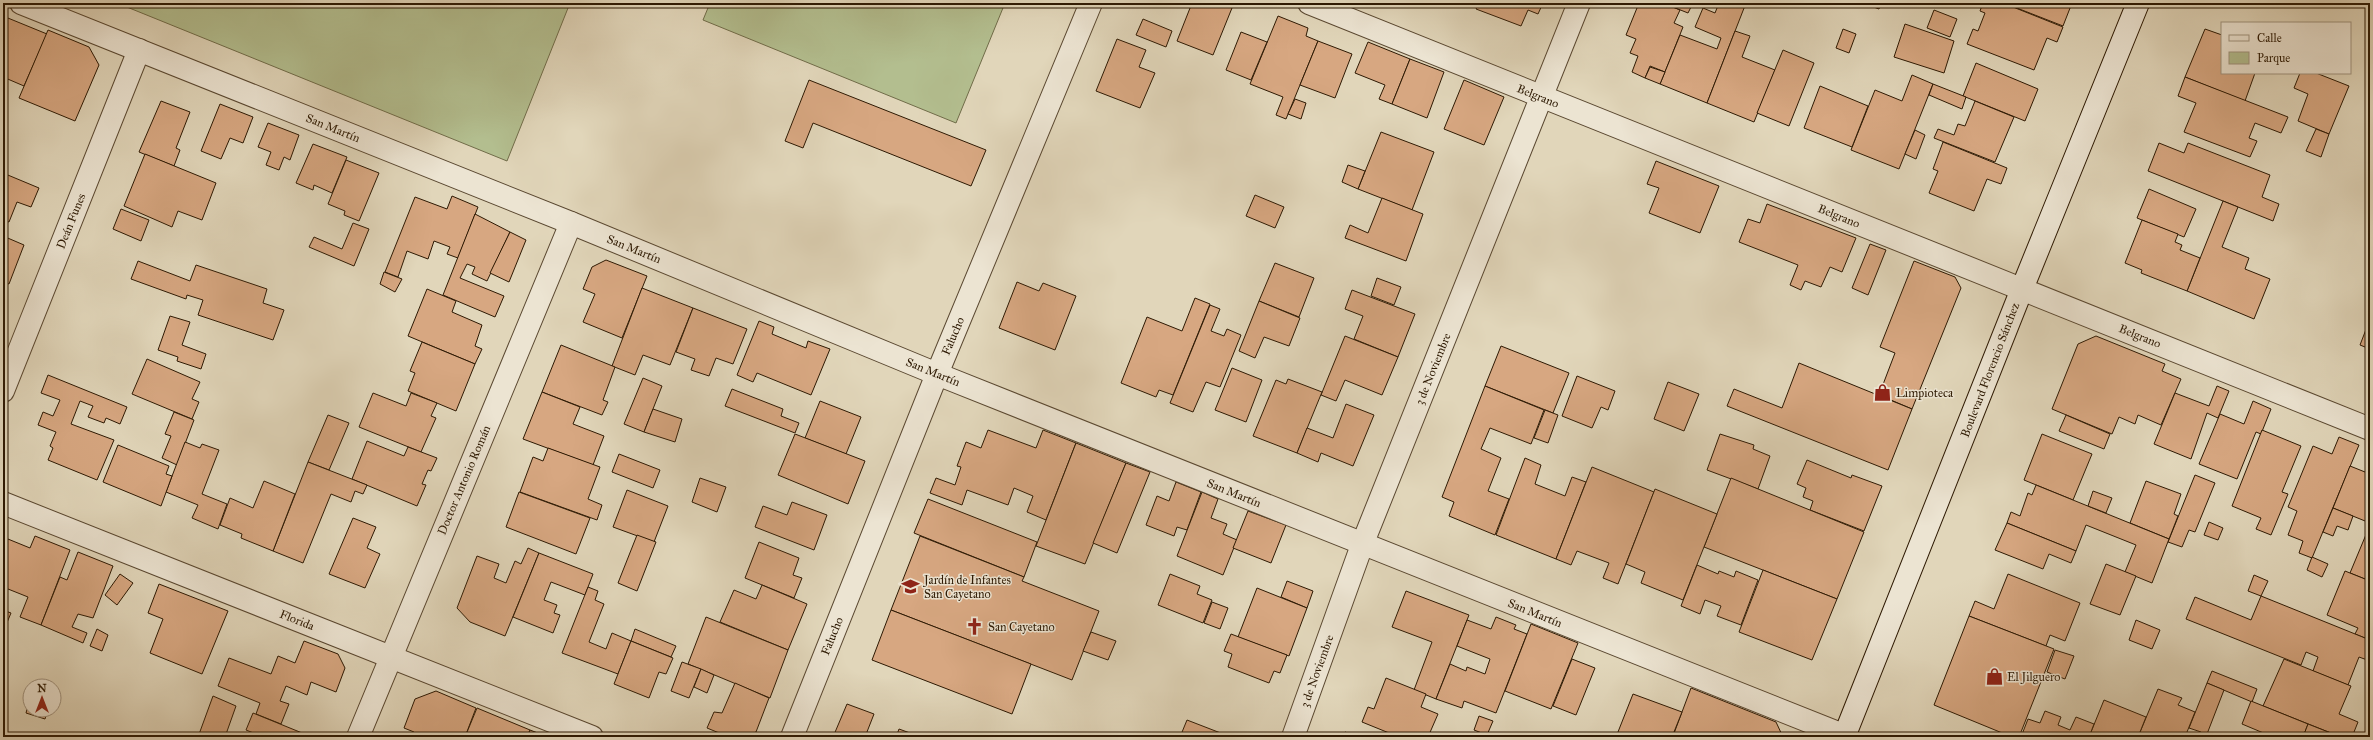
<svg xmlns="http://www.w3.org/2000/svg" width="2373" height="740" font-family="'IM FELL Great Primer',serif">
	<rect width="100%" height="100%" fill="#e1d6ba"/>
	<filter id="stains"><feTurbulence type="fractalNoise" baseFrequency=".005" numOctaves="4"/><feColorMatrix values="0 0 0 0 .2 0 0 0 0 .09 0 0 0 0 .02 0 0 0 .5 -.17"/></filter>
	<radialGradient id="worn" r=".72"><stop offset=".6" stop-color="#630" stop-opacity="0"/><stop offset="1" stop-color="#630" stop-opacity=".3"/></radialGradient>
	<g fill="#b3be8f" stroke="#706c49">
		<path d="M117,3H570L507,161Z"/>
		<path d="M710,3H1005L956,123L703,20Z"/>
	</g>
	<g fill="#d7a781" stroke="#2d1903">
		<path d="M1192,3H1234L1213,55L1177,41Z"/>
		<path d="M1479,3H1543L1538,14L1528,10L1521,26L1476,9Z"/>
		<path d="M1639,3H1663L1680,10L1674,23L1683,27L1665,72L1650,66L1645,78L1632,72L1638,56L1630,53L1636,39L1626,35Z"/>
		<path d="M1663,3H1693L1688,13Z"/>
		<path d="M1719,3H1746L1707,103L1660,84L1680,35L1717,49L1721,38L1695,27L1703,8L1715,13Z"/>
		<path d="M1863,3H1881L1879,9Z"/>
		<path d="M1983,3H2003L2063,27L2057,42L2047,38L2034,70L1967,44L1973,29L1978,31L1985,13L1980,11Z"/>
		<path d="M2004,3H2072L2063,26Z"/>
		<path d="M1934,10L1957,19L1950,37L1927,28Z"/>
		<path d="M3,16L47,34L24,86L3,77Z"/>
		<path d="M1278,16L1308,28L1306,36L1318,41L1286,119L1276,115L1283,97L1250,84Z"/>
		<path d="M1143,19L1172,31L1166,47L1136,35Z"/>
		<path d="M1905,24L1954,41L1944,73L1894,57Z"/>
		<path d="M1843,29L1856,34L1849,53L1836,48Z"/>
		<path d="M2205,29L2222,35V73H2255L2245,101L2185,77Z"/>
		<path d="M48,30L89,47L99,65L75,121L19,98Z"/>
		<path d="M1735,31L1750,36L1742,57L1775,70L1754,122L1707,103Z"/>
		<path d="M1241,32L1267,42L1251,80L1226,70Z"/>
		<path d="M1117,39L1146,50L1139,67L1155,73L1140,108L1096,91Z"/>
		<path d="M1318,41L1352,54L1335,98L1300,85Z"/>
		<path d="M1368,42L1410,59L1392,104L1379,99L1385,85L1355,73Z"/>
		<path d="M1783,50L1814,63L1789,126L1757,113Z"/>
		<path d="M1410,59L1444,72L1427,118L1392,104Z"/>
		<path d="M1976,63L2038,89L2025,121L1963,96Z"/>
		<path d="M1650,67L1665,72L1660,84L1645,78Z"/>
		<path d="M2300,73H2316L2349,86L2329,134L2298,121L2308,94L2294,88Z"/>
		<path d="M1912,75L1933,84L1899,169L1851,150L1875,90L1902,101Z"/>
		<path d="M2185,77L2288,117L2281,133L2255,123L2249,138L2257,141L2250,157L2184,132L2196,103L2178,96Z"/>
		<path d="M809,80L986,150L971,186L813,123L803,148L785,141Z"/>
		<path d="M1464,80L1504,97L1484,145L1444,129Z"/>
		<path d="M1933,84L1966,97L1962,109L1929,95Z"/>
		<path d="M1820,86L1868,106L1852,147L1804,128Z"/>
		<path d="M1295,99L1306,103L1301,119L1288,114Z"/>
		<path d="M161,101L190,112L176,148L180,150L174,166L139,152Z"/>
		<path d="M1975,101L2014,117L1995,162L1934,138L1938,129L1954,135L1958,124L1965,126Z"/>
		<path d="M220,104L253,117L243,143L230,138L221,159L201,151Z"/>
		<path d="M268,123L299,135L290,160L284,157L279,170L266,165L271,152L258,147Z"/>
		<path d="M2316,129L2329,134L2321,157L2306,151Z"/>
		<path d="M1915,130L1925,135L1916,159L1905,154Z"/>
		<path d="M1381,132L1434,152L1412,210L1358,189Z"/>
		<path d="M1943,142L2007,168L2001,184L1987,179L1974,211L1929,193L1938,171L1933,169Z"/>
		<path d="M2159,143L2184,153L2188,143L2270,175L2262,197L2279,204L2273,221L2148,171Z"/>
		<path d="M313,144L347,157L332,193L314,185L313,190L296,183Z"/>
		<path d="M145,154L216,183L202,220L178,211L172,227L124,206Z"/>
		<path d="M346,160L379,173L359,221L344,215L345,211L328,204Z"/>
		<path d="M1656,161L1719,186L1700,233L1649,213L1659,188L1647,184Z"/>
		<path d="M1348,165L1365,171L1358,189L1342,182Z"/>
		<path d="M3,173L39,188L31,207L17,202L9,222L3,220Z"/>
		<path d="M2149,189L2196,209L2184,237L2137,218Z"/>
		<path d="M1255,195L1284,207L1275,228L1246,216Z"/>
		<path d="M452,196L478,207L458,258L447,254L450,247L434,241L428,259L407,251L398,277L385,272L415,197L447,209Z"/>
		<path d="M1382,198L1423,214L1406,261L1345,238L1350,225L1368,233Z"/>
		<path d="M2223,201L2238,207L2222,247L2249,258L2245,269L2270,279L2254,319L2187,291Z"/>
		<path d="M1767,204L1856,238L1842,272L1830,267L1821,287L1805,281L1801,290L1790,285L1798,265L1739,242L1748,219L1760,223Z"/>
		<path d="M121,209L149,220L141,241L113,229Z"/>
		<path d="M475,214L510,232L487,281L472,274L475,267L467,264L460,278L504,296L495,317L443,295Z"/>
		<path d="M2142,220L2178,234L2175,242L2182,245L2180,250L2200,258L2187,291L2141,273L2142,270L2125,263Z"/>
		<path d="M353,223L369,229L354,266L309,247L314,237L342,249Z"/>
		<path d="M510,232L526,240L509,282L490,273Z"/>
		<path d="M3,236L24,245L9,284L3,282Z"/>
		<path d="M1870,244L1886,250L1868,295L1852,288Z"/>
		<path d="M606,260L647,276L622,338L583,322L595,294L583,289L592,267Z"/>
		<path d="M138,261L190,281L196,265L267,289L263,303L284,310L273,340L198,315L203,300L187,295L186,299L131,279Z"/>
		<path d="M1914,261L1955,277L1961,288L1912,409L1879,395L1895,353L1880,347Z"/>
		<path d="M1275,263L1314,278L1299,317L1259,301Z"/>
		<path d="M384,272L402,279L395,292L380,284Z"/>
		<path d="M1377,278L1401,287L1394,305L1371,296Z"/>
		<path d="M1017,282L1039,291L1043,283L1076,296L1055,350L999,328Z"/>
		<path d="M642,288L693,308L670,365L643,355L635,375L612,366Z"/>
		<path d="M427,289L456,301L452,312L482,325L475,346L482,349L475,364L408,336Z"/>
		<path d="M1352,290L1415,314L1398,357L1354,339L1363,316L1345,309Z"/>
		<path d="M1195,298L1210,304L1173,395L1159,390L1156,397L1121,383L1147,317L1182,331Z"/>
		<path d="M1259,301L1300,318L1289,346L1264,337L1255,358L1239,351Z"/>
		<path d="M1210,305L1220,309L1211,331L1224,336L1227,329L1241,335L1220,387L1206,382L1193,412L1170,403Z"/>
		<path d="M693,308L747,329L733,364L716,358L709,376L691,370L695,359L676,352Z"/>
		<path d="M170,316L190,322L182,345L206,354L201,369L177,361L178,357L158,350Z"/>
		<path d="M2370,319V349L2360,345Z"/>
		<path d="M759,321L774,327L772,334L806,348L808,341L830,349L811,395L757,373L753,382L737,375Z"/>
		<path d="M1345,336L1398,357L1382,395L1345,380L1336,401L1321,395Z"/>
		<path d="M2096,336L2165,364L2162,371L2181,379L2161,425L2138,415L2135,424L2119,417L2112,434L2052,409L2078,344Z"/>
		<path d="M422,342L475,364L456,411L408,391L415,373L410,371Z"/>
		<path d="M561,345L615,367L603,400L608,402L602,415L542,392Z"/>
		<path d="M1501,346L1569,373L1553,413L1485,386Z"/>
		<path d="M147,359L200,382L192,399L199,402L192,419L132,394Z"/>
		<path d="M1799,363L1912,409L1888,470L1727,406L1734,389L1782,408Z"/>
		<path d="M1232,368L1262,380L1246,422L1215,410Z"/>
		<path d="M48,375L127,407L120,424L106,418L104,423L88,417L93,406L80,401L71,424L114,440L97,480L48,460L53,448L50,446L56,432L38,425L43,412L53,416L60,400L41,393Z"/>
		<path d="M1577,376L1615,391L1608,410L1601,407L1592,428L1562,416Z"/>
		<path d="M643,378L662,386L644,432L624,424Z"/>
		<path d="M1288,379L1322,392L1297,453L1253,436L1276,380L1286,384Z"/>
		<path d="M1668,382L1699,394L1684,431L1654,419Z"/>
		<path d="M1485,386L1544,410L1531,444L1490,428L1481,449L1501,458L1488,491L1509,499L1495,535L1449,516L1454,502L1442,497Z"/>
		<path d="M2217,386L2229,391L2218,418L2207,413L2191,459L2154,444L2175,393L2209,406Z"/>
		<path d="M732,389L783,409L781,416L799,423L795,433L725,406Z"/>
		<path d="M542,392L580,407L573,424L604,436L593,465L523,439Z"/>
		<path d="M373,393L406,406L411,393L437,403L431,416L436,418L421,452L359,427Z"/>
		<path d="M820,401L861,417L846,454L805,438Z"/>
		<path d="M2253,401L2271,409L2261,434L2256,432L2237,479L2199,464L2220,414L2244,424Z"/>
		<path d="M1346,404L1374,415L1353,466L1321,453L1318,462L1297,453L1307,428L1333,438Z"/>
		<path d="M653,409L682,419L675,442L644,432Z"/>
		<path d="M1545,410L1558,415L1548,443L1534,438Z"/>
		<path d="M174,412L194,420L177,465L162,458L171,436L165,434Z"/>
		<path d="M328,415L349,423L329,470L308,462Z"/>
		<path d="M2066,415L2110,434L2104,449L2059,431Z"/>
		<path d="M988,430L1036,448L1043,430L1076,443L1046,520L1027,512L1033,496L1014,488L1008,505L967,490L962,505L930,493L936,478L955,485L961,467L957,466L966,442L981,448Z"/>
		<path d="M2262,430L2301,446L2282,492L2288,494L2271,535L2256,529L2261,518L2232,506Z"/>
		<path d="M795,434L865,461L848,504L778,475Z"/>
		<path d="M1720,434L1754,445L1753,449L1770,456L1758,489L1707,470Z"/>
		<path d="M2042,434L2092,454L2073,500L2024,480Z"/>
		<path d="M2339,437L2359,445L2312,558L2299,553L2303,541L2288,535L2297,511L2288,507L2313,446L2332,454Z"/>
		<path d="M367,441L404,456L408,447L437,458L431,471L428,470L422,484L426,485L417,506L352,479Z"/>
		<path d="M185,442L200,448L202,444L219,450L202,494L227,504L218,529L192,518L198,505L166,492Z"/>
		<path d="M1076,443L1126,463L1085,564L1036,546Z"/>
		<path d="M118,445L169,466L166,474L172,476L161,506L103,482Z"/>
		<path d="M548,448L600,467L588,499L602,505L597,520L520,492L533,457L543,461Z"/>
		<path d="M619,454L660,470L653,488L612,472Z"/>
		<path d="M1525,458L1541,465L1535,484L1565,496L1572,477L1586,482L1556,559L1496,535Z"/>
		<path d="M1807,460L1851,478L1852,475L1882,486L1864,531L1810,510L1813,501L1803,497L1806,488L1797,484Z"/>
		<path d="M308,462L367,485L363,494L355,491L351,502L331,494L303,563L273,551Z"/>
		<path d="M1126,463L1150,472L1117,553L1093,543Z"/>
		<path d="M2350,466L2370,474V523L2333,508Z"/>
		<path d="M1592,467L1654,492L1618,584L1603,578L1609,563L1577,551L1571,565L1556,559Z"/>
		<path d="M2195,475L2215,483L2195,532L2189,530L2182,547L2168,542Z"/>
		<path d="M700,478L726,487L717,512L692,502Z"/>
		<path d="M1731,478L1864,532L1837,599L1704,547Z"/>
		<path d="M264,481L295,494L273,551L241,538L242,534L220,525L230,498L253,508Z"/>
		<path d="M2146,481L2181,494L2174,514L2178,516L2169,539L2130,523Z"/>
		<path d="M1176,482L1201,492L1187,530L1177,527L1174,536L1146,525L1157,496L1169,501Z"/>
		<path d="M2036,485L2169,539L2152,583L2125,572L2136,545L2086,525L2076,551L2007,523L2011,512L2020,516L2028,493L2032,495Z"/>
		<path d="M1655,489L1717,514L1683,600L1641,583L1645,572L1626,564Z"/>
		<path d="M627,490L668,506L654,542L613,527Z"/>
		<path d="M2093,491L2112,498L2106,513L2088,506Z"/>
		<path d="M519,492L590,518L576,554L506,527Z"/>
		<path d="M1202,492L1218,499L1211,518L1227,524L1223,534L1237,540L1223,575L1177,556Z"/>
		<path d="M928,499L1037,542L1024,577L914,533Z"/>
		<path d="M792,502L827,515L814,550L755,527L763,506L787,515Z"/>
		<path d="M2333,508L2353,516L2348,530L2337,526L2333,536L2323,532Z"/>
		<path d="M1248,511L1286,525L1271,563L1233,548Z"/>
		<path d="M353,518L376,527L367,548L380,554L365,588L329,574Z"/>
		<path d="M2209,522L2223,528L2218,540L2204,535Z"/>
		<path d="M2007,523L2076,551L2071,563L2049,554L2043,569L1995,550Z"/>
		<path d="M2370,525V581L2350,573Z"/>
		<path d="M637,535L656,542L637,591L618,583Z"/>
		<path d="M35,536L70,550L41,625L20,617L28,597L3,587V537L30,548Z"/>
		<path d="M920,536L1024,577L1022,581L1099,611L1072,680L891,610Z"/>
		<path d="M759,542L799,558L793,575L802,578L794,598L745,578Z"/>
		<path d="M528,548L539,553L505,636L470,622L457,608L477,556L499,564L494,578L506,583L515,561L521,564Z"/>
		<path d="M78,552L113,566L93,618L78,614L72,627L87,633L83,643L41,625L60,577L67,580Z"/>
		<path d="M539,553L593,574L585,595L551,582L544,600L557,605L554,613L560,615L553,633L513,617Z"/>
		<path d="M2312,557L2328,564L2322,577L2307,570Z"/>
		<path d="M2106,564L2136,576L2120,615L2090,604Z"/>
		<path d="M1697,565L1718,574L1719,571L1734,577L1736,571L1758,580L1741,625L1717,616L1721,606L1705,600L1700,614L1681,606Z"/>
		<path d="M1763,570L1837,599L1812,660L1739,632Z"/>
		<path d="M2345,571L2370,581V640L2355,634L2358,628L2327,615Z"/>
		<path d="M120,574L133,583L117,605L105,595Z"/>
		<path d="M1170,574L1200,586L1197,594L1212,600L1203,623L1158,605Z"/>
		<path d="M2008,574L2080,603L2065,641L2050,635L2046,646L1969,616L1975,601L1994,609Z"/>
		<path d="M2254,575L2268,581L2261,596L2248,591Z"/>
		<path d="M1287,581L1313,591L1307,608L1281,597Z"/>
		<path d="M159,584L228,611L202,674L150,653L163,619L148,613Z"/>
		<path d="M762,585L807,604L788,650L720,622L734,590L756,599Z"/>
		<path d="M588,587L598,591L595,600L604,604L589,642L606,649L612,633L631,641L618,674L562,653Z"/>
		<path d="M1257,588L1307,608L1289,656L1238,637Z"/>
		<path d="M1406,591L1469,615L1436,699L1414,690L1432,642L1392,627Z"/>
		<path d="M2261,596L2370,640V661L2359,657L2348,685L2313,671L2318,657L2306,652L2301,665L2186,619L2195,597L2251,620Z"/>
		<path d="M1212,602L1228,608L1220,629L1204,623Z"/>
		<path d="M3,610L11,613L3,632Z"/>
		<path d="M891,610L1031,664L1012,714L872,660Z"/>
		<path d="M1969,616L2054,649L2019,737H2012L1934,705Z"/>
		<path d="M706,617L788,650L770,698L688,664Z"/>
		<path d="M1496,617L1516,625L1514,629L1527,634L1496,713L1464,701L1462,708L1436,699L1450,664L1466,671L1467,667L1485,674L1490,659L1457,646L1467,620L1491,629Z"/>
		<path d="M2136,620L2160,630L2152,649L2129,640Z"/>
		<path d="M1531,624L1578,643L1551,709L1505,691Z"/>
		<path d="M97,629L108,635L102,651L90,646Z"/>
		<path d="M635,629L676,646L671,657L631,641Z"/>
		<path d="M1091,632L1116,641L1108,660L1083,651Z"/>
		<path d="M1231,634L1287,655L1280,673L1274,671L1269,683L1228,667L1232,654L1224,651Z"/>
		<path d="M304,641L338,654L345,668L336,692L311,682L307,695L286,686L280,701L289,704L281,724L256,714L260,703L218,686L229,658L271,674L278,656L295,663Z"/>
		<path d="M631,641L673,658L666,674L659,672L649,698L614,684Z"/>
		<path d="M2055,650L2074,656L2065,679L2047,672Z"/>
		<path d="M1572,659L1595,668L1576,715L1553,706Z"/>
		<path d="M2284,659L2351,686L2339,714L2358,722L2352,737H2341L2263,706Z"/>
		<path d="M682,662L701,669L689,698L671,691Z"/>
		<path d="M701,669L714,675L707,693L694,687Z"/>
		<path d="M2212,671L2257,689L2252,702L2207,683Z"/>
		<path d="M1386,678L1426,694L1421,707L1438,714L1428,737H1399L1362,722L1368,707L1374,709Z"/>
		<path d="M735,683L769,698L756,732L745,737H729L707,728L714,712L722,713Z"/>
		<path d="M2207,683L2224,690L2207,734L2214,737H2199L2201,732L2189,728Z"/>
		<path d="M1691,688L1776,722L1783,737L1673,736Z"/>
		<path d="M2158,689L2182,698L2178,705L2195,712L2185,737H2138Z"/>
		<path d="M436,691L476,708L465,737H412L414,732L404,728L415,699Z"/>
		<path d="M1633,694L1682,712L1672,737H1616Z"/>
		<path d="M213,696L236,706L225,737H198Z"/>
		<path d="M30,698V710H48L45,719L26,713Z"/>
		<path d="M2104,700L2146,717L2138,737H2089Z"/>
		<path d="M2251,701L2308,724L2303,737H2273L2242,724Z"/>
		<path d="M847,704L874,714L865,737H833Z"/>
		<path d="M477,708L530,730L527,737H465Z"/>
		<path d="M2045,711L2061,717L2058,725L2070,730L2076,717L2094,724L2089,737H2021L2028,719L2040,723Z"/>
		<path d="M253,713L312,737H254L256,734L246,730Z"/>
		<path d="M1479,716L1493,721L1487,735L1474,730Z"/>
		<path d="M1187,720L1231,737H1180Z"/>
		<path d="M2308,724L2341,737H2303Z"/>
		<path d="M899,729L921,737H896Z"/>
		<path d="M530,730L548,737H527Z"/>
		<path d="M1345,732L1358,737H1343Z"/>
	</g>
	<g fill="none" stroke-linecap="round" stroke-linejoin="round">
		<defs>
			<g id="street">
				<path d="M21,3L571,223L937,374L1848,737"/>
				<path d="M1309,3L2370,429"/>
				<path d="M3,391L139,50"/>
				<path d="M3,503L592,737"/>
				<path d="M358,737L571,223"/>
				<path d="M792,737L937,374L1091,3"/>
				<path d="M1293,737L1362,545L1579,3"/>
			</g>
			<path id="secondary" d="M1844,737L2022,289L2138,3"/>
		</defs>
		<use href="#street" stroke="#5a4831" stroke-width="24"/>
		<use href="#secondary" stroke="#2d1903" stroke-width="24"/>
		<use href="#street" stroke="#ece4d2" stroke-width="22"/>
		<use href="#secondary" stroke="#ece4d2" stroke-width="22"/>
	</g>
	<defs>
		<symbol id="shop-bare" viewBox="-9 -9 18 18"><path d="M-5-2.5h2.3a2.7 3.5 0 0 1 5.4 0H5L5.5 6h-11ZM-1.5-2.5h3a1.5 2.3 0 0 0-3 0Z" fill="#8f2418" stroke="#ece4d2" stroke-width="2.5" paint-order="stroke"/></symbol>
		<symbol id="school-bare" viewBox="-9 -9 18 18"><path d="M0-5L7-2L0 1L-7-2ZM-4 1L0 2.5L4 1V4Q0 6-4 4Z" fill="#8f2418" stroke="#ece4d2" stroke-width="2.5" paint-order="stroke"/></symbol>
		<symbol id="church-bare" viewBox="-9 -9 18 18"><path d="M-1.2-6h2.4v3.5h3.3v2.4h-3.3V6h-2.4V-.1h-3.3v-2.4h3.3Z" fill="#8f2418" stroke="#ece4d2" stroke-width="2.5" paint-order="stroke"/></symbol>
	</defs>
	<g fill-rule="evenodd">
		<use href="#shop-bare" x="1870" y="380" width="25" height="25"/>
		<use href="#school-bare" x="898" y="574" width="25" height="25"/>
		<use href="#church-bare" x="962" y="614" width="25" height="25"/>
		<use href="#shop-bare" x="1982" y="664" width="25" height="25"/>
	</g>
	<g text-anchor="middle" stroke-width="3" stroke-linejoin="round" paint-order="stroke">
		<g font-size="12" fill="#2d1903" stroke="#ece4d2">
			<text transform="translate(1538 96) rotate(22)" y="4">Belgrano</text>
			<text transform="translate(333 128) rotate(22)" y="4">San Martín</text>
			<text transform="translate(1839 216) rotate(22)" y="4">Belgrano</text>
			<text transform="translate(71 221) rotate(-68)" y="4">Deán Funes</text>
			<text transform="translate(634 249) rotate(22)" y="4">San Martín</text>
			<text transform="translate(953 336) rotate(-67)" y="4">Falucho</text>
			<text transform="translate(2140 336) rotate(22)" y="4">Belgrano</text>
			<text transform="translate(1433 369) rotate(-68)" y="4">3 de Noviembre</text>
			<text transform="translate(1990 370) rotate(-69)" y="4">Boulevard Florencio Sánchez</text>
			<text transform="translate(933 372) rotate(22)" y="4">San Martín</text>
			<text transform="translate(464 480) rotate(-67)" y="4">Doctor Antonio Román</text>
			<text transform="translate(1234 493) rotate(22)" y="4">San Martín</text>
			<text transform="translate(1535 613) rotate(22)" y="4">San Martín</text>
			<text transform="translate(297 620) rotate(22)" y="4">Florida</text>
			<text transform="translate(832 636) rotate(-68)" y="4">Falucho</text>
			<text transform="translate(1317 671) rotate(-70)" y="4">3 de Noviembre</text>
		</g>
		<g font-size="12" fill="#2d1903" stroke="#ece4d2" text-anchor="start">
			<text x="1896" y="397">Limpioteca</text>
			<text x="924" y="584">Jardín de Infantes<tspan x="924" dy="14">San Cayetano</tspan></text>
			<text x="988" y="631">San Cayetano</text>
			<text x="2007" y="681">El Jilguero</text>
		</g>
	</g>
	<rect width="2373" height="740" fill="none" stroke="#e1d6ba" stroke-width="16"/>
	<rect x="4" y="4" width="2365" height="732" fill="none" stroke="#2d1903" stroke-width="2"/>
	<rect x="8" y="8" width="2357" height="724" fill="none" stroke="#2d1903"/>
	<rect x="2221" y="22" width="130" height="52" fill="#ece4d2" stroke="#a0937f"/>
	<rect x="2229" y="35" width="20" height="6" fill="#ece4d2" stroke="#a0937f"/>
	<text x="2257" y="42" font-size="12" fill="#2d1903">Calle</text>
	<rect x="2229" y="52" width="20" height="12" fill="#b3be8f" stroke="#a0937f"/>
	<text x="2257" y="62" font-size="12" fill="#2d1903">Parque</text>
	<g transform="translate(42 698)"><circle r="19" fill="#ece4d2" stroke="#a0937f"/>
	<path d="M0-3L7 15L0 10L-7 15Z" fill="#8f2418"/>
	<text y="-6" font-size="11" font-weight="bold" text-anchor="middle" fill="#2d1903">N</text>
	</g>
	<rect width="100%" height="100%" filter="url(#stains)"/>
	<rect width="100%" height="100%" fill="url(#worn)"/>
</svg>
